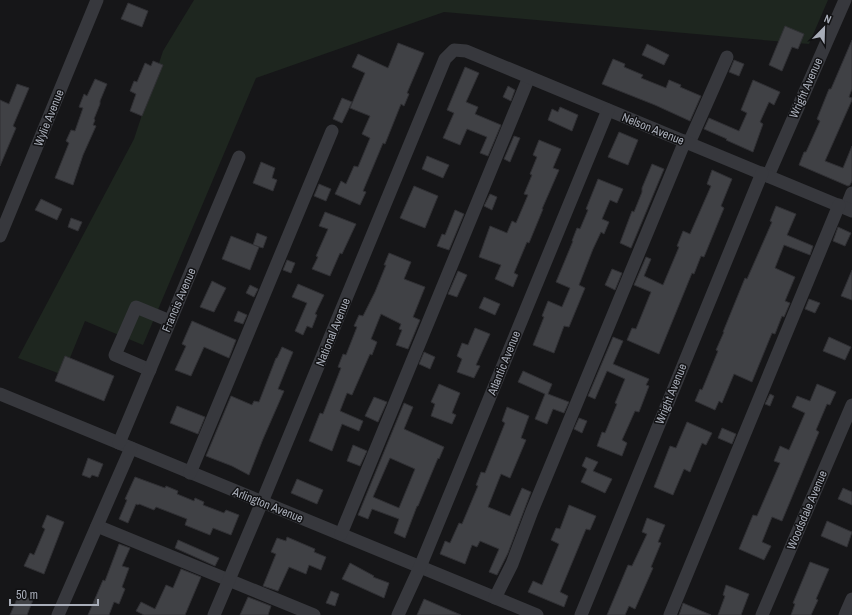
<svg xmlns="http://www.w3.org/2000/svg" width="852" height="615" font-family="'Archivo Narrow',sans-serif">
	<rect width="100%" height="100%" fill="#161618"/>
	<path fill="#1e261f" d="M194,0H828L809,44L444,12L256,78L143,345L85,321L63,375L18,358L134,139L163,51Z"/>
	<g fill="#404145" stroke="#303034" fill-rule="evenodd">
		<path d="M128,3L148,11L142,27L121,19Z"/>
		<path d="M785,26L804,34L798,49L792,47L782,71L769,65Z"/>
		<path d="M852,40V89L849,97L852,98V100L825,161L843,168L852,146V181L850,185L848,186L799,165L804,152H806L820,121L817,119L829,89H831Z"/>
		<path d="M398,43L424,53L407,93L409,94L404,106L401,104L385,144L383,143L363,191L366,192L360,205L335,194L341,181L346,184L354,166L358,167L370,138L362,134L370,116L350,108L365,73L352,67L358,54L388,68Z"/>
		<path d="M647,44L669,55L664,65L642,55Z"/>
		<path d="M613,59L625,64L624,67L643,75L641,78L666,88L669,80L681,85L680,87L701,96L690,121L655,105L602,84Z"/>
		<path d="M734,60L744,64L739,76L729,72Z"/>
		<path d="M153,61L163,65L142,116L130,111L136,94L130,91L134,81L137,82L145,63L151,66Z"/>
		<path d="M465,67L479,73L466,102L478,107L475,114L501,125L488,156L480,153L487,137L467,129L460,145L443,138L454,113L447,110Z"/>
		<path d="M95,79L107,84L100,101V104L94,119L95,120L93,125L96,126L83,155L73,185L55,178L69,143L66,141L71,130L75,131L83,108L79,107L84,94L87,96Z"/>
		<path d="M753,80L780,92L774,105L769,102L760,122L763,124L753,152L726,140L727,139L704,129L709,118L739,131L747,113L741,110Z"/>
		<path d="M17,84L29,88L13,126L16,128L0,166V100L9,104Z"/>
		<path d="M508,86L515,90L511,101L503,97Z"/>
		<path d="M342,98L352,102L342,123L333,119Z"/>
		<path d="M560,107L578,115L572,131L548,120L552,109L558,112Z"/>
		<path d="M619,132L638,140L628,165L608,157Z"/>
		<path d="M514,136L520,138L510,162L504,159Z"/>
		<path d="M539,140L561,149L553,168L559,170L542,209H543L529,243L527,242L514,273L518,275L513,287L495,279L501,265L479,257L490,226L507,233L512,221L516,223L528,195L524,194L532,175L530,174L537,157L533,155Z"/>
		<path d="M427,156L449,165L443,178L422,169Z"/>
		<path d="M261,162L275,168L272,178L277,180L273,191L253,183Z"/>
		<path d="M652,164L664,169L631,248L620,243L632,211L634,212L642,192V188Z"/>
		<path d="M712,170L732,179L721,206L724,208L704,257L701,256L694,274L692,273L659,354L627,340L632,328L636,329L651,292L634,285L646,257L651,259L644,276L663,285L679,247L677,246L683,231L690,234L711,186L707,184Z"/>
		<path d="M598,179L623,189L617,203L610,200L602,219L609,222L604,234L601,232L593,249L579,285L585,288L569,327L564,326L554,353L533,345L544,317L542,316L548,301L562,307L570,288L556,282L573,241H572L577,228L580,229L588,210L586,209Z"/>
		<path d="M319,184L331,189L326,201L314,196Z"/>
		<path d="M414,186L438,196L425,228L400,218Z"/>
		<path d="M490,194L497,197L492,210L484,206Z"/>
		<path d="M41,199L62,209L57,220L35,210Z"/>
		<path d="M776,206L796,214L787,235L813,246L810,255L784,245L775,268L795,277L785,301L790,303L784,317L782,316L775,334L772,333L752,382L734,374L722,403L719,401L715,410L695,401L700,389L702,390L718,351L716,350L724,332H723L745,278L747,279L772,222L770,221Z"/>
		<path d="M455,210L464,214L449,250L437,246L442,234L445,235Z"/>
		<path d="M325,212L356,224L342,254L340,253L330,276L312,269L318,257L316,256L328,229L319,226Z"/>
		<path d="M71,218L82,222L78,231L68,227Z"/>
		<path d="M838,227L851,233L845,246L833,241Z"/>
		<path d="M257,233L267,237L263,248L253,245Z"/>
		<path d="M231,236L259,247L250,270L222,259Z"/>
		<path d="M389,253L411,262L404,279L425,287L413,317L420,320L408,349L396,345L402,330L399,329L401,324L381,314L371,339L377,342L372,355L370,354L352,395L347,393L340,411L363,421L359,431L342,424L332,451L309,441L320,413L323,414L341,368L338,367L343,354L346,355L357,327L354,326L359,315L363,316L375,292L386,265H384Z"/>
		<path d="M287,260L295,263L291,273L283,270Z"/>
		<path d="M612,269L622,273L615,290L605,285Z"/>
		<path d="M852,270V300L841,296Z"/>
		<path d="M458,271L467,275L457,297L448,294Z"/>
		<path d="M212,281L226,288L214,312L200,307Z"/>
		<path d="M298,284L324,295L315,314L317,315L312,328L307,326L303,335L295,331L307,303L292,297Z"/>
		<path d="M250,285L258,289L254,297L246,293Z"/>
		<path d="M484,297L500,304L495,315L479,308Z"/>
		<path d="M809,299L820,303L815,313L805,309Z"/>
		<path d="M238,311L247,315L243,324L234,321Z"/>
		<path d="M192,321L236,340L229,358L204,347L191,376L175,370L186,346L182,344Z"/>
		<path d="M475,328L490,334L476,365L480,366L474,378L457,372L462,359L457,356L462,343L468,345Z"/>
		<path d="M613,337L623,341L613,364L649,379L646,385L649,386L639,412L635,411L622,440L627,443L622,456L597,446L602,432L605,433L617,404L615,403L625,379L607,371L595,399L588,396Z"/>
		<path d="M829,337L851,347L845,360L823,351Z"/>
		<path d="M282,347L293,352L278,389L284,391L263,439L249,475L232,466L206,456L231,396L252,405L254,401L259,402L276,358H277Z"/>
		<path d="M424,352L435,357L430,369L419,364Z"/>
		<path d="M65,356L114,376L104,401L55,381Z"/>
		<path d="M523,371L552,384L548,394L569,402L564,413L553,409L547,424L535,419L545,394L518,382Z"/>
		<path d="M439,384L460,393L452,413L456,415L452,424L431,416L435,404L431,402Z"/>
		<path d="M817,384L836,392L830,405L827,404L816,430L819,432L782,521L772,517L762,542L771,546L764,560L739,549L753,515L757,516L780,463L774,461L780,446L789,450L805,413L792,407L797,396L810,401Z"/>
		<path d="M770,394L774,396L770,406L765,404Z"/>
		<path d="M374,397L387,402L378,422L365,416Z"/>
		<path d="M404,403L413,407L404,429L444,447L439,459L438,458L418,506H417L405,538L394,533L399,519L372,509L368,519L358,515ZM390,458L415,469L399,508L373,497Z"/>
		<path d="M177,406L205,417L198,434L170,423Z"/>
		<path d="M507,407L529,416L521,438L526,440L510,478L501,474L488,507L510,516L522,488L531,492L508,553L497,575L489,572L499,549L480,541L477,547L472,545L465,564L440,554L445,541L450,543L459,523L462,524L478,486L476,485L481,472L485,473L505,423L502,421Z"/>
		<path d="M579,418L587,421L582,433L574,429Z"/>
		<path d="M687,422L712,433L706,445L702,443L690,472L684,469L673,495L654,487L670,446L676,448Z"/>
		<path d="M722,428L736,434L732,444L718,438Z"/>
		<path d="M353,445L367,451L360,466L347,461Z"/>
		<path d="M586,457L598,462L593,471L612,479L605,493L581,482L587,469L582,466Z"/>
		<path d="M88,458L103,464L98,477L92,475L90,478L82,475Z"/>
		<path d="M135,477L165,488L166,486L178,491L177,494L194,501L195,498L204,502L203,505L224,513L226,510L239,515L231,535L213,528L210,535L185,525L187,519L156,507L154,510L139,504L138,505L136,504L128,523L119,519L127,500L125,499Z"/>
		<path d="M297,479L323,490L317,504L291,493Z"/>
		<path d="M843,488L852,492V505L838,499Z"/>
		<path d="M569,505L596,516L590,530L586,529L560,592L568,596L564,607L528,592L533,581L542,585L559,544L551,540L556,528L560,529Z"/>
		<path d="M47,515L64,522L44,574L24,566L30,553L34,555L45,529L42,527Z"/>
		<path d="M647,518L665,525L658,542L661,543L651,567L653,568L635,609L629,606L625,615H607L628,565L632,566L647,534L642,532Z"/>
		<path d="M827,521L852,532L847,547L821,536Z"/>
		<path d="M287,537L315,549L314,552L326,557L321,570L309,565L306,574L289,567L278,591L263,586L276,554L271,552L277,538L286,541Z"/>
		<path d="M178,540L219,558L215,566L175,548Z"/>
		<path d="M119,544L130,548L122,566L129,568L122,587L125,589L119,604L114,602L109,615H88L103,580L105,581Z"/>
		<path d="M810,562L829,569L816,599L818,600L811,615H791L795,604L793,603Z"/>
		<path d="M350,563L374,576L373,577L389,583L384,598L342,579Z"/>
		<path d="M181,569L201,577L185,615H144L136,611L141,602L155,609L166,585L173,588Z"/>
		<path d="M726,585L749,594L741,615H718L725,596L723,595Z"/>
		<path d="M331,591L339,594L335,606L326,603Z"/>
		<path d="M19,594L33,600L27,615H10Z"/>
		<path d="M248,597L271,606L268,615H240Z"/>
		<path d="M424,599L461,615H417Z"/>
		<path d="M683,603L711,615H679Z"/>
	</g>
	<g fill="none" stroke-linecap="round" stroke-linejoin="round">
		<g stroke="#37383d" stroke-width="13">
			<path d="M689,143L727,57"/>
			<path d="M768,176L845,0"/>
			<path d="M846,208L852,193"/>
			<path d="M0,236L97,0"/>
			<path d="M150,370L115,355L136,307L170,321"/>
			<path d="M0,394L537,615"/>
			<path d="M119,443L239,157"/>
			<path d="M190,473L332,131"/>
			<path d="M97,526L314,615"/>
			<path d="M341,534L529,77"/>
			<path d="M495,598L512,564L532,511L685,141"/>
			<path d="M58,615L131,448"/>
			<path d="M214,615L262,502L445,59L454,50L466,51L852,211"/>
			<path d="M398,615L420,567L608,110"/>
			<path d="M581,615L762,173"/>
			<path d="M670,615L839,205"/>
			<path d="M762,615L852,405"/>
			<path d="M845,615L852,599"/>
		</g>
	</g>
	<g text-anchor="middle" stroke-width="3" stroke-linejoin="round" paint-order="stroke">
		<g font-size="12" fill="#a8adb8" stroke="#111113">
			<text transform="translate(806 88) rotate(-66)" y="4">Wright Avenue</text>
			<text transform="translate(49 118) rotate(-68)" y="4">Wylie Avenue</text>
			<text transform="translate(653 129) rotate(22)" y="4">Nelson Avenue</text>
			<text transform="translate(179 300) rotate(-67)" y="4">Francis Avenue</text>
			<text transform="translate(333 332) rotate(-68)" y="4">National Avenue</text>
			<text transform="translate(504 363) rotate(-68)" y="4">Atlantic Avenue</text>
			<text transform="translate(671 394) rotate(-68)" y="4">Wright Avenue</text>
			<text transform="translate(268 505) rotate(22)" y="4">Arlington Avenue</text>
			<text transform="translate(807 510) rotate(-67)" y="4">Woodsdale Avenue</text>
		</g>
	</g>
	<g transform="translate(824 28) rotate(23)" stroke="#111113" stroke-width="3" paint-order="stroke">
	<path d="M0-3L7 15L0 10L-7 15Z" fill="#a8adb8"/>
	<text y="-6" font-size="11" font-weight="bold" text-anchor="middle" fill="#a8adb8">N</text>
	</g>
	<path d="M10 599v6h88v-6" fill="none" stroke="#a8adb8" stroke-width="2"/>
	<text x="16" y="599" font-size="12" fill="#a8adb8" stroke="#111113" stroke-width="3" paint-order="stroke">50 m</text>
</svg>
